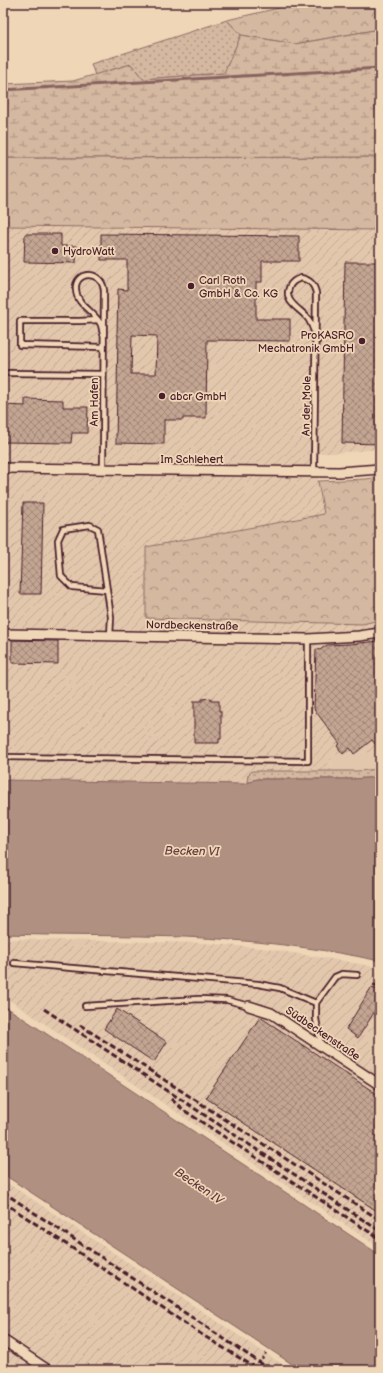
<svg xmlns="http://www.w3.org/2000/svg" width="383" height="1373" font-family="'Balsamiq Sans',sans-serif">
	<defs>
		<pattern id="industrial-furrows" width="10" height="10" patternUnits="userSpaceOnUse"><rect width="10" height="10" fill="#e2c7ac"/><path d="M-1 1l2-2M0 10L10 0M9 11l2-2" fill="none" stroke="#c3aa94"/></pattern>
		<pattern id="grass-dots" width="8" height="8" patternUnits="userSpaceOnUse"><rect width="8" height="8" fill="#d4b8a0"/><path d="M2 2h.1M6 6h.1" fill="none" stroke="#ae9583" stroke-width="1.8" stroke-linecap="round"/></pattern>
		<pattern id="forest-crowns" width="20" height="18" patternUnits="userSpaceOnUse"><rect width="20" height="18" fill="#d4b8a0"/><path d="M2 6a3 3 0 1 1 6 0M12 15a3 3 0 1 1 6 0" fill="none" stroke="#ae9583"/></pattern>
		<pattern id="wetland-marsh" width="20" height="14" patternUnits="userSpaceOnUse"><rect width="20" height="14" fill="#d4b8a0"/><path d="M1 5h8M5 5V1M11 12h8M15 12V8" fill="none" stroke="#ae9583"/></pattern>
		<pattern id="building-cross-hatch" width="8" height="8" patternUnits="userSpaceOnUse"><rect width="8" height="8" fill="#c3a592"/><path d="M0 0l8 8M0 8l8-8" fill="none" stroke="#a08677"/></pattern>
	</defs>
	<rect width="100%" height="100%" fill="#efd6b7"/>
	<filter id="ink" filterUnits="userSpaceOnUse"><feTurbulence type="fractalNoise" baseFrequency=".025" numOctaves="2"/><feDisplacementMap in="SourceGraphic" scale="8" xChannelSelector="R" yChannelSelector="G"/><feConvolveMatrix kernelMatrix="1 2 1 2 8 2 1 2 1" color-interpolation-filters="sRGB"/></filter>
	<g filter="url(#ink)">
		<path fill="#e2c7ac" d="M380,752V769L357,771H331L332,754Z"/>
		<g fill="url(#industrial-furrows)">
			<path d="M4,226L380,230V449L335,453H317L318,481L324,514L146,547V618L362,624L380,620V752L332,754L331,771H252L248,775L247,784L3,780V242Z"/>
			<path d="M3,939L203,943L261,948L343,961L380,968V1248L3,996Z"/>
			<path d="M3,1180L291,1370H3Z"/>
		</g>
		<g fill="url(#grass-dots)" stroke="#8f6c66">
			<path d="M227,20L241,35L224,73L143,79L131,64L95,75L91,64Z"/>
			<path d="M380,769V777L353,779H258L253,780L251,782H247L248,775L252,771H357Z"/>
		</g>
		<g fill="url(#forest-crowns)" stroke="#8f6c66">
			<path d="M300,3H380V29L295,44L241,35L227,20Z"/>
			<path d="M380,157V230L5,226L3,241V158Z"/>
			<path d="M380,477V620L362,624L146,618V547L324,514L318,481L366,479Z"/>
		</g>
		<path fill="url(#wetland-marsh)" stroke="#8f6c66" d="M380,29V157L3,158V84L73,81L131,64L143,79L224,73L241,35L295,44Z"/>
		<g fill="#b09081" stroke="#87635f">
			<path d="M380,777V961C316,947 250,940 185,937C124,935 64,936 3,934V780L247,784V782H251L253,780L258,779H353Z"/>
			<path d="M3,1005L380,1255V1370H301L3,1174Z"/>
		</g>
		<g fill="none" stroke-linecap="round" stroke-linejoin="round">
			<path stroke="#87635f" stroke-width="3" d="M3,90L380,68"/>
		</g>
		<g fill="url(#building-cross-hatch)" stroke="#4a1f2b" fill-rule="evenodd">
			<path d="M25,234H61V246H77L76,263L24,262Z"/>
			<path d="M101,234L299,236V261H262V282H256V319H290V341L207,340L206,418H183V420H164V444L116,443L118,335H117L118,289L127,290V260H101ZM132,335L157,336L156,374H131Z"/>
			<path d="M345,262H380V444L342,443Z"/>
			<path d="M25,399L63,400V407H88L87,433H72L71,443L3,442L4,405L25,406Z"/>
			<path d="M23,503H43L41,594H20Z"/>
			<path d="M12,640L58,641V664L12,663Z"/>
			<path d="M380,641V750L372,740L354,754L350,748L343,754L337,746L340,744L314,709L316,649L320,650L327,645L350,644Z"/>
			<path d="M211,698V701H219V711H221V739H219V743H194V701H202V699Z"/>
			<path d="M371,988L380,990V1003L358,1038L346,1029Z"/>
			<path d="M117,1009L167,1042L154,1062L104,1029Z"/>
			<path d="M260,1017L380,1096V1213L206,1098Z"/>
		</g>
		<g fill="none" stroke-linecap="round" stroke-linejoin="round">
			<defs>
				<g id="lane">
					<path d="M98,320L80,321H20V345L103,347"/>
					<path d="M103,334C102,331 102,328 101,325C95,311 77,306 76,290C74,271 101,269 104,290L103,470"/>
					<path d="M9,373L103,374"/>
					<path d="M314,471L316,293C314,284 310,280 301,278C295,280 291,282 289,288C283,303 303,310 309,320C313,327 315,334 317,341"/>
					<path d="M107,590L72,587L61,576L58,540L63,529L90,525L98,529L111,617L110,636"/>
					<path d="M3,757L308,761V639"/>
					<path d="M14,963L258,984L280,988L316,1003"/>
					<path d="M85,1006L199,999L227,1000L249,1006"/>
					<path d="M321,1045L316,1019V1003L335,977L342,974L357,975"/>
				</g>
				<g id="street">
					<path d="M3,468L339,472L380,469"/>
					<path d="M3,634L308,639L359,636L380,633"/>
					<path d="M249,1006L271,1013L380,1085"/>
					<path d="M3,1340L48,1370"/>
				</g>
			</defs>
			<use href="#lane" stroke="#4a1f2b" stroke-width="8"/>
			<use href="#street" stroke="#4a1f2b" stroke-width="12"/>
			<path stroke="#4a1f2b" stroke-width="2" stroke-dasharray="3 3" stroke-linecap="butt" d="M256,1370L266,1353"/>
			<use href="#lane" stroke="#efd6b7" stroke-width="4.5"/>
			<use href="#street" stroke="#efd6b7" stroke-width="9"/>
			<g stroke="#4a1f2b" stroke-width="3" stroke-dasharray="6 3" stroke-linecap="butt">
				<path d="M373,985L380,987"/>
				<path d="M44,1009L380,1231"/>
				<path d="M80,1025L380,1220"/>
				<path d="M171,1099L185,1111L380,1239"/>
				<path d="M3,1192L271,1370"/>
				<path d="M3,1202L201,1334L259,1370"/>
			</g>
		</g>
	</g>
	<g fill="#4a1f2b" stroke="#efd6b7" stroke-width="1.5">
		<circle cx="55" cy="251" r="4"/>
		<circle cx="191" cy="286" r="4"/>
		<circle cx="362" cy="341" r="4"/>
		<circle cx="162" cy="396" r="4"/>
	</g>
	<g text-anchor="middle" stroke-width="3.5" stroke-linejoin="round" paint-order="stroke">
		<g font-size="11" fill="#4a1f2b" stroke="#efd6b7" text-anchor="start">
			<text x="63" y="255">HydroWatt</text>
			<text x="199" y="284">Carl Roth<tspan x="199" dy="13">GmbH &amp; Co. KG</tspan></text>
			<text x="354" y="339" text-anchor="end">ProKASRO<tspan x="354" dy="13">Mechatronik GmbH</tspan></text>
			<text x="170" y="400">abcr GmbH</text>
		</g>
		<g font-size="11" fill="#4a1f2b" stroke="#efd6b7">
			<text transform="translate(94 402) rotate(-90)" y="4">Am Hafen</text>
			<text transform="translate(306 406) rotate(-89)" y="4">An der Mole</text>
			<text x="192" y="463">Im Schlehert</text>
			<text transform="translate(192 625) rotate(1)" y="4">Nordbeckenstraße</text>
			<text transform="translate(323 1033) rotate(34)" y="4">Südbeckenstraße</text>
		</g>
		<g font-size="12" font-style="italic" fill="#643b40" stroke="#efd6b7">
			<text transform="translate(192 851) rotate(1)" y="4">Becken VI</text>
			<text transform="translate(199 1186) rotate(34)" y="4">Becken IV</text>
		</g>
	</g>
	<rect width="383" height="1373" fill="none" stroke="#efd6b7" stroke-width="16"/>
	<rect x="8" y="8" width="367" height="1357" fill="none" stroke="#4a1f2b" stroke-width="1.5" filter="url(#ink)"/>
</svg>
